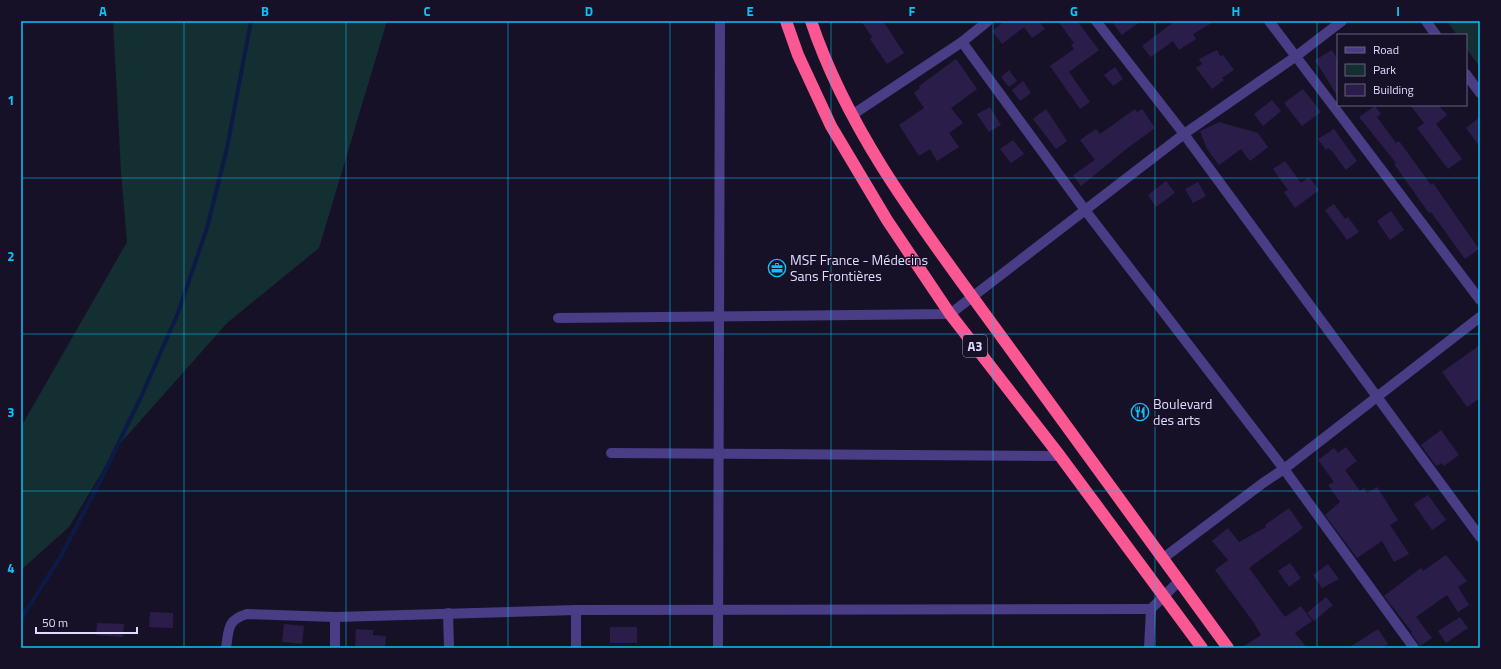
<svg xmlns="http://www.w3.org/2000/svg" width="1501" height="669" font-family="'Titillium Web',sans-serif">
	<rect width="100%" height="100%" fill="#171128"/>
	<g fill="#142f32">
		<path d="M113,21H387L319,248L227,323L117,447L69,527L21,570V427L127,242L121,172Z"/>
		<path d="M1447,21H1480V67L1466,48V35H1457Z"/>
	</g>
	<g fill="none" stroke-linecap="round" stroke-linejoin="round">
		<path stroke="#0c1a46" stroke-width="4" d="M21,619L61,556L100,481L141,397L178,313L207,228L227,148L251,21"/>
	</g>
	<g fill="#2b1d49">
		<path d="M861,21H883L904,53L887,64L870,39L872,37Z"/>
		<path d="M1005,21H1039L1045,29L1032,38L1024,27L1002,44L992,31Z"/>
		<path d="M1058,21H1077L1099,50L1069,72L1090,102L1080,109L1050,66L1074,49L1071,45L1074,43Z"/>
		<path d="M1111,21H1141L1122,35Z"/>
		<path d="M1175,21H1215L1193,34L1196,39L1179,50L1173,41L1151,57L1142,46Z"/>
		<path d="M1217,50L1220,56L1223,55L1234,70L1222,78L1224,80L1212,89L1196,68L1202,64L1199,59Z"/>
		<path d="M1332,50L1338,61V97L1315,60Z"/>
		<path d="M956,59L977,89L951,108L963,123L949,133L959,147L937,161L930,149L919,156L899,125L924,108L914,93L920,88L919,86Z"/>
		<path d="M1115,67L1123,79L1113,86L1104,75Z"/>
		<path d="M1009,70L1017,81L1009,87L1001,77Z"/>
		<path d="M1023,81L1031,93L1020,101L1012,90Z"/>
		<path d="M1303,89L1321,112L1302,126L1284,103Z"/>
		<path d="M1272,100L1281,111L1263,126L1254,114Z"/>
		<path d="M1410,105H1438L1447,115L1436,124L1462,159L1448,169L1417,128L1424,123Z"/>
		<path d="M1375,106L1381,114L1377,117L1396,143L1399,141L1431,185L1433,183L1479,249L1465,259L1431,212L1429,213L1394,164L1396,163L1359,117Z"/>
		<path d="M990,107L1001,125L989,132L977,114Z"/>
		<path d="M1046,109L1067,141L1056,149L1033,119Z"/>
		<path d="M1135,109L1137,112L1142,109L1155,128L1125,150L1081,186L1073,175L1095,160L1080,140L1096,129L1100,134Z"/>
		<path d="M1480,117V147L1466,128Z"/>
		<path d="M1219,122L1258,133L1268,147L1250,161L1241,149L1219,165L1207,149L1200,131Z"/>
		<path d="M1334,129L1357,161L1346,170L1332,151L1328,148L1326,150L1318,139Z"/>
		<path d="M1013,140L1024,154L1011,163L1000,149Z"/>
		<path d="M1285,161L1301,183L1309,177L1319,190L1295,208L1284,192L1288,190L1273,169Z"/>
		<path d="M1166,181L1175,193L1156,207L1148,195Z"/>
		<path d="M1198,182L1206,196L1193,203L1185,189Z"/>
		<path d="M1334,204L1345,219L1348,217L1359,232L1347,240L1325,210Z"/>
		<path d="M1391,211L1404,230L1390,240L1377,221Z"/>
		<path d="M1480,345V398L1467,407L1442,372Z"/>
		<path d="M1441,430L1459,455L1444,466L1442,463L1436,466L1421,445Z"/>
		<path d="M1346,447L1357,461L1345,470L1360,491L1364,488L1367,493L1377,487L1398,520L1390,525L1409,554L1394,562L1382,541L1357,558L1325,515L1340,502L1328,485L1334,482L1318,460L1334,448L1338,453Z"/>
		<path d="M1428,495L1446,520L1432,530L1414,504Z"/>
		<path d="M1289,508L1303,528L1249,568L1285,617L1301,606L1312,621L1295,633L1307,648H1241L1261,635L1254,623L1215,570L1228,560L1212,541L1228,528L1239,542L1266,527L1265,525Z"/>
		<path d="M1446,555L1467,581L1458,587L1469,605L1458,612L1447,595L1416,617L1432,638L1420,646L1411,633L1412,632L1384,596L1421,568L1423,571Z"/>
		<path d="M1290,563L1301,578L1289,587L1278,571Z"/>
		<path d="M1328,564L1339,579L1322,588L1313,575Z"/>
		<path d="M1326,597L1333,605L1314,621L1307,613Z"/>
		<path d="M150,612L173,613V628L149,627Z"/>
		<path d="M1460,617L1468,628L1446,643L1438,631Z"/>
		<path d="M97,623L124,624L123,637L96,635Z"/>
		<path d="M284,624L304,626L302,644L282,642Z"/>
		<rect x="610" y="627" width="27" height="16"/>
		<path d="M356,629L373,630V635L386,636L385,648H355Z"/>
		<path d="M1378,629L1388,644L1382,648H1348Z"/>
	</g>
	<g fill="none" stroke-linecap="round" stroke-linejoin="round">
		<g stroke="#493d86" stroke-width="10">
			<path d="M1096,21L1184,134L1480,537"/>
			<path d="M1269,21L1480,300"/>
			<path d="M1426,21L1436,35"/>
			<path d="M962,42L1085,210L1284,469L1414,648"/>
			<path d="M1466,74L1480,93"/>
			<path d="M852,115L962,42L988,21"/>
			<path d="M558,318L950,314L1184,134L1295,57L1342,21"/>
			<path d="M611,453L1060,456"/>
			<path d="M1162,559L1263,483L1284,469L1480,317"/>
			<path d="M576,610V648"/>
			<path d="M448,613L449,648"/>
			<path d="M226,648C229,629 227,620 247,614L335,617L576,610L1151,609"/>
			<path d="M335,648V617"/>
			<path d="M718,648L720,21"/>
			<path d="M1149,648L1151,609L1179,581"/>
		</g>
		<g stroke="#fb5792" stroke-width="12">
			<path d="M786,21L798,55L831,126L887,220L950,314L1060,456L1202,648"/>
			<path d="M811,21C850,137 927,234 998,332C1074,438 1151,543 1228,648"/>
		</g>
	</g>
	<path fill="none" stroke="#0ac4f9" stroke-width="1" stroke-opacity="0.55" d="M184,21V648M346,21V648M508,21V648M670,21V648M831,21V648M993,21V648M1155,21V648M1317,21V648M21,178H1480M21,334H1480M21,491H1480"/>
	<defs>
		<symbol id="office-ring" viewBox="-11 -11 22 22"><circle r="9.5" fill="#171128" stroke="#0ac4f9" stroke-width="1.5"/><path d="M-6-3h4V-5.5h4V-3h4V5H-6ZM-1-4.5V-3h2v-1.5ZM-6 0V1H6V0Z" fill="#0ac4f9"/></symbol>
		<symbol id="restaurant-ring" viewBox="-11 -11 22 22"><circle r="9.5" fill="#171128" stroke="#0ac4f9" stroke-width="1.5"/><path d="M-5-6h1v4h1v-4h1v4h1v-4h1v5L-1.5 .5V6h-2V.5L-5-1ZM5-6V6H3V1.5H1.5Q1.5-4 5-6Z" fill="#0ac4f9"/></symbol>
	</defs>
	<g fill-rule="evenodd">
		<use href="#office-ring" x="767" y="258" width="20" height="20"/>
		<use href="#restaurant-ring" x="1130" y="402" width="20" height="20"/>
	</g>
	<g text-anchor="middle" stroke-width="3" stroke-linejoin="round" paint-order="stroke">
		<rect fill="#171128" stroke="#a49dbe" stroke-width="1" x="963" y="335" width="24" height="22" rx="3"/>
		<g font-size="13" font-weight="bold" fill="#e1d9fe">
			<text x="975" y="351">A3</text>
		</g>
		<g font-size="14" fill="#e1d9fe" stroke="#171128" text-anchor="start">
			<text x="790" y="265">MSF France - Médecins<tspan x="790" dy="16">Sans Frontières</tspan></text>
			<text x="1153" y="409">Boulevard<tspan x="1153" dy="16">des arts</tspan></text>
		</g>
	</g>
	<rect width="1501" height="669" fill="none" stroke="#171128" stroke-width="44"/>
	<rect x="1337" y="34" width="130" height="72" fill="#171128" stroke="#68617e"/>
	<rect x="1345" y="47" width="20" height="6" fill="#493d86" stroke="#68617e"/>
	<text x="1373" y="54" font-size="12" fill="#e1d9fe">Road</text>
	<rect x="1345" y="64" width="20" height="12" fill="#142f32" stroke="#68617e"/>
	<text x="1373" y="74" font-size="12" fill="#e1d9fe">Park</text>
	<rect x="1345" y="84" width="20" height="12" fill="#2b1d49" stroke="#68617e"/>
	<text x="1373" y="94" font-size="12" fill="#e1d9fe">Building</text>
	<path d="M36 627v6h101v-6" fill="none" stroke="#e1d9fe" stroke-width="2"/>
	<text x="42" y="627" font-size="12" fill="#e1d9fe" stroke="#171128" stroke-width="3" paint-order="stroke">50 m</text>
	<rect x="22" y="22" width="1457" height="625" fill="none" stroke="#0ac4f9" stroke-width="1.5"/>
	<g font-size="13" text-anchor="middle" font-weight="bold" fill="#0ac4f9">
		<text x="103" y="16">A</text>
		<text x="265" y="16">B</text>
		<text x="427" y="16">C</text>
		<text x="589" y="16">D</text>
		<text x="750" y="16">E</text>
		<text x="912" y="16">F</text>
		<text x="1074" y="16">G</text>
		<text x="1236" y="16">H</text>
		<text x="1398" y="16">I</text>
		<text x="11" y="105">1</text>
		<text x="11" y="261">2</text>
		<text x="11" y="417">3</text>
		<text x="11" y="573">4</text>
	</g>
</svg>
